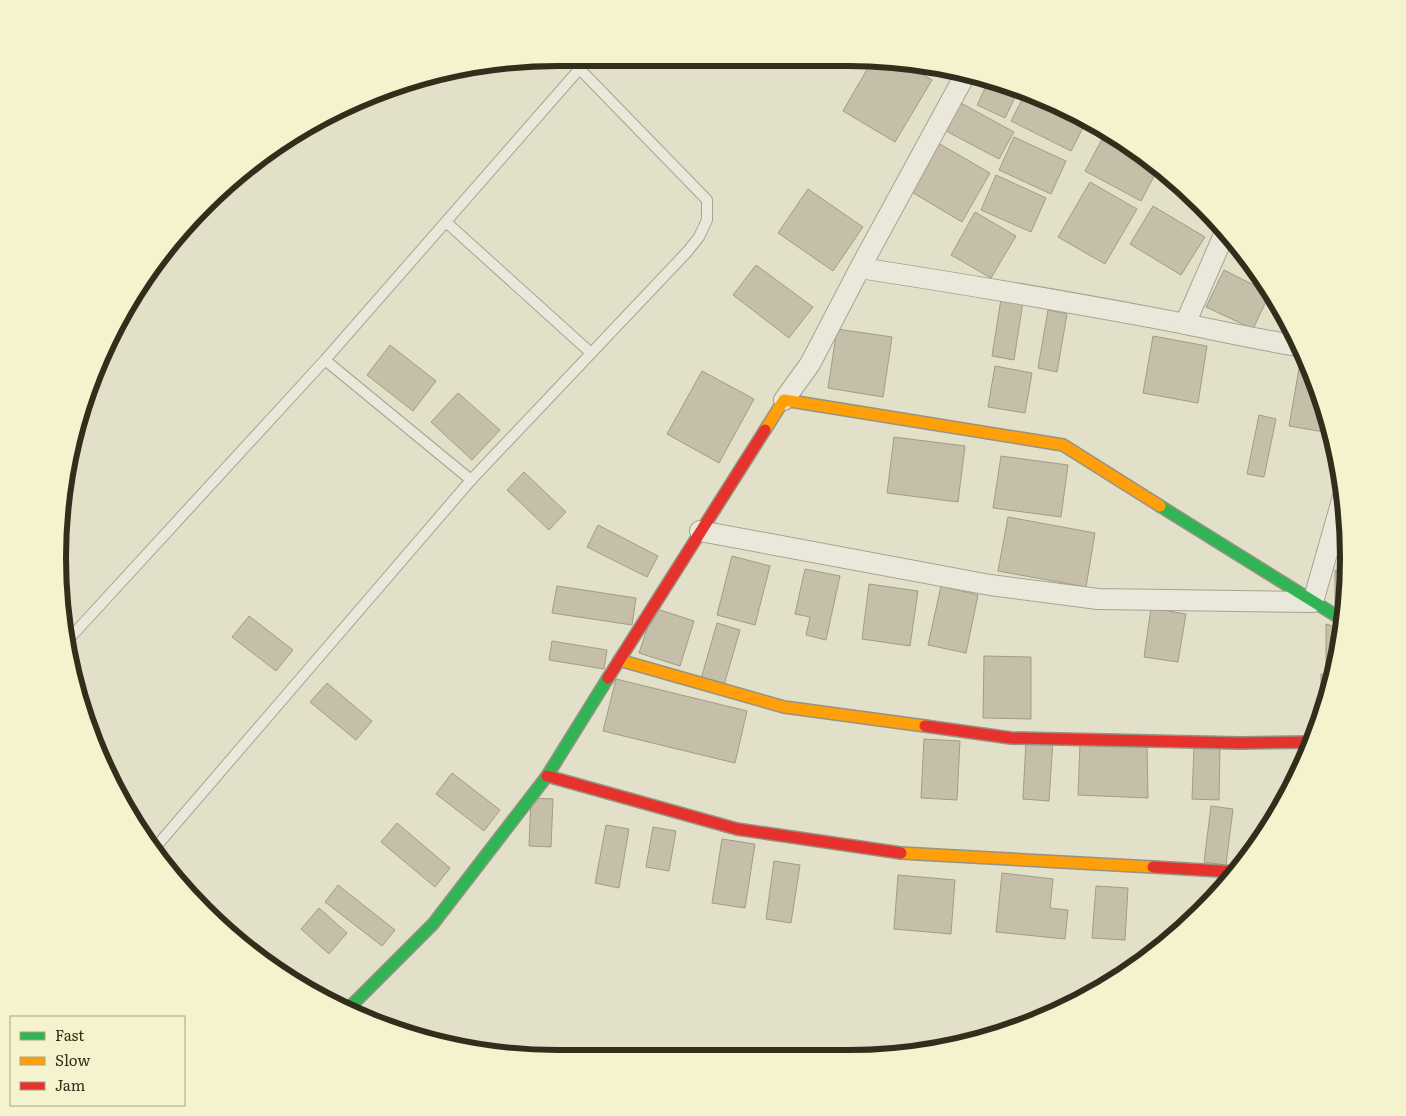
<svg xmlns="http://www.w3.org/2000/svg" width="1406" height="1116" font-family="Literata,serif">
	<rect width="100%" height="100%" fill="#e2e0c8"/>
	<g fill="#c5bfa9" stroke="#a19c88">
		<path d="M873,59L903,63L932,80L895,142L843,111Z"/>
		<path d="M989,80L1009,84L1019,89L1005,118L977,105Z"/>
		<path d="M1026,92L1087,120L1071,151L1011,121Z"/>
		<path d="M959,102L1014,132L999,159L944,130Z"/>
		<path d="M1107,130L1159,167L1141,201L1085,171Z"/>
		<path d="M1014,137L1066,161L1051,194L999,170Z"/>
		<path d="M938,143L990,173L962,222L910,191Z"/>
		<path d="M1165,173L1198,203L1161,180Z"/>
		<path d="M996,175L1046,198L1031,232L981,210Z"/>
		<path d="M1090,182L1137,209L1105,264L1058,237Z"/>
		<path d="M808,189L863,227L833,271L778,233Z"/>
		<path d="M1153,206L1205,237L1181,275L1130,244Z"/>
		<path d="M975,212L1016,236L991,278L951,255Z"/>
		<path d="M756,265L813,307L789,338L733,295Z"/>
		<path d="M1224,270L1270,293L1253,329L1206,307Z"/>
		<path d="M1001,299L1023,302L1014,360L992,356Z"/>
		<path d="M1048,310L1067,314L1057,372L1038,368Z"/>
		<path d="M837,329L892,337L883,397L828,388Z"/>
		<path d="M1153,336L1207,346L1198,403L1143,393Z"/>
		<path d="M390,345L436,381L413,411L367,375Z"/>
		<path d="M1300,363L1307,364L1322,397L1330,433L1289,426Z"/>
		<path d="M995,366L1032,373L1025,413L988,407Z"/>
		<path d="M702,371L754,399L719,463L667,434Z"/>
		<path d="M458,393L500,430L472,460L431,422Z"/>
		<path d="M1259,415L1276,419L1264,477L1247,474Z"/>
		<path d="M894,437L965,446L958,502L887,493Z"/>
		<path d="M1001,456L1068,465L1061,517L993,508Z"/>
		<path d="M524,472L566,512L549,530L507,490Z"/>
		<path d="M1008,517L1095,533L1086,587L998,571Z"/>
		<path d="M598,525L658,556L647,577L587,547Z"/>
		<path d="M732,556L770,566L755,625L717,615Z"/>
		<path d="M805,569L840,576L826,640L806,635L810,617L795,614Z"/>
		<path d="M1335,570L1347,574V590L1344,612L1335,606Z"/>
		<path d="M869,584L918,591L910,646L862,639Z"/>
		<path d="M557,586L636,598L632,625L552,613Z"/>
		<path d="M941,586L978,595L966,653L928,645Z"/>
		<path d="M654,608L694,621L680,666L639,653Z"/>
		<path d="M1151,608L1186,614L1178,662L1144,657Z"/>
		<path d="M249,616L293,650L276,671L232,637Z"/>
		<path d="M717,623L740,630L724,685L701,679Z"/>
		<path d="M1326,624L1341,629L1334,670H1326Z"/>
		<path d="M552,641L607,650L604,669L549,660Z"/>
		<path d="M984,656L1031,657V719L983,718Z"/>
		<path d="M1321,674H1334L1332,687L1321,715Z"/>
		<path d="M616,679L747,711L735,763L603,731Z"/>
		<path d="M327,683L372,721L356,740L310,702Z"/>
		<path d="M924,739L960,741L957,800L921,798Z"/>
		<path d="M1053,740L1049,801L1023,799L1026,741Z"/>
		<path d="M1080,744L1147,746L1148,798L1078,795Z"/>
		<path d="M1194,746L1220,747L1219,800L1192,799Z"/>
		<path d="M452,773L500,810L484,831L436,794Z"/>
		<path d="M531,798L553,799L551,847L529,846Z"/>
		<path d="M1211,806L1233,809L1226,865L1204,862Z"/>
		<path d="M397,823L450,868L435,887L381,842Z"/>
		<path d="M606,825L629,829L619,888L595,883Z"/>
		<path d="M653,827L676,831L669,871L646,867Z"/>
		<path d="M722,839L755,844L745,908L712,903Z"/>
		<path d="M774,861L800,865L791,923L766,919Z"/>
		<path d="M1002,873L1053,879L1050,908L1068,910L1065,939L996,932Z"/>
		<path d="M898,875L955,880L951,934L894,929Z"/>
		<path d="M338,885L395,930L382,946L325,902Z"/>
		<path d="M1096,886L1128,888L1125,940L1092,938Z"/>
		<path d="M319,908L347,933L329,954L301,929Z"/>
	</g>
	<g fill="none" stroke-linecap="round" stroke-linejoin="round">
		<defs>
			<g id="lane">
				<path d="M446,222L591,353"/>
				<path d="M325,360L471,480"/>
				<path d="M68,640L325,360L589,58"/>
				<path d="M154,849L471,480L687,252L699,237L707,220V200L569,58"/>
			</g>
			<g id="street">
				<path d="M860,268C957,283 1053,299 1149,317C1199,326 1248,338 1299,346"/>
				<path d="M1185,324L1226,230"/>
				<path d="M784,400L810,364L860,268L965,75"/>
				<path d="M700,531L990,585L1098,599L1313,602L1344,493"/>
			</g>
			<g id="fast">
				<path d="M1160,506L1343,620"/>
				<path d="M347,1010L433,924L547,776L608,678"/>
			</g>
			<g id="slow">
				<path d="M765,430L784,400L1063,445L1160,506"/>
				<path d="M619,660L784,707L925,726"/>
				<path d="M901,853L1153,867"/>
			</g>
			<g id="jam">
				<path d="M608,678L765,430"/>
				<path d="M925,726L1011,738L1240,743L1311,742"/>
				<path d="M547,776L737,829L901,853"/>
				<path d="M1153,867L1237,872"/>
			</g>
		</defs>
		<use href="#lane" stroke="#a6a492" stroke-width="12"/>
		<use href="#street" stroke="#a6a492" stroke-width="22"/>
		<use href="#fast" stroke="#969382" stroke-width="14"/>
		<use href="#slow" stroke="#969382" stroke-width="14"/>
		<use href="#jam" stroke="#969382" stroke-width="14"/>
		<use href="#lane" stroke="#eae8da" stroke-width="10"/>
		<use href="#street" stroke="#eae8da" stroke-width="20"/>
		<use href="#fast" stroke="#30b455" stroke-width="11"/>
		<use href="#slow" stroke="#ff9f0a" stroke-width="11"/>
		<use href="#jam" stroke="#e5322d" stroke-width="11"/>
	</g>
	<path d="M0 0H1406V1116H0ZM558 66H848A492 492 0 0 1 1340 558V558A492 492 0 0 1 848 1050H558A492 492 0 0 1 66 558V558A492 492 0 0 1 558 66Z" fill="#f4f3cd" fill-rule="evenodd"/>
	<path fill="none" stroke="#332d1b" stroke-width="6" d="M558 66H848A492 492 0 0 1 1340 558V558A492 492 0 0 1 848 1050H558A492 492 0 0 1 66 558V558A492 492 0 0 1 558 66Z"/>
	<rect x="10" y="1016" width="175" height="90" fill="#f4f3cd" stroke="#a7a486"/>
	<rect x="20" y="1032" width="25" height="8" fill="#30b455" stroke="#a7a486"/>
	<text x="55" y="1041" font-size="15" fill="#332d1b">Fast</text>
	<rect x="20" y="1057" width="25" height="8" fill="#ff9f0a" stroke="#a7a486"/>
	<text x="55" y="1066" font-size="15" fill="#332d1b">Slow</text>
	<rect x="20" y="1082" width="25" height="8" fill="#e5322d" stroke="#a7a486"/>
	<text x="55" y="1091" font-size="15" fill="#332d1b">Jam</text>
</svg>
